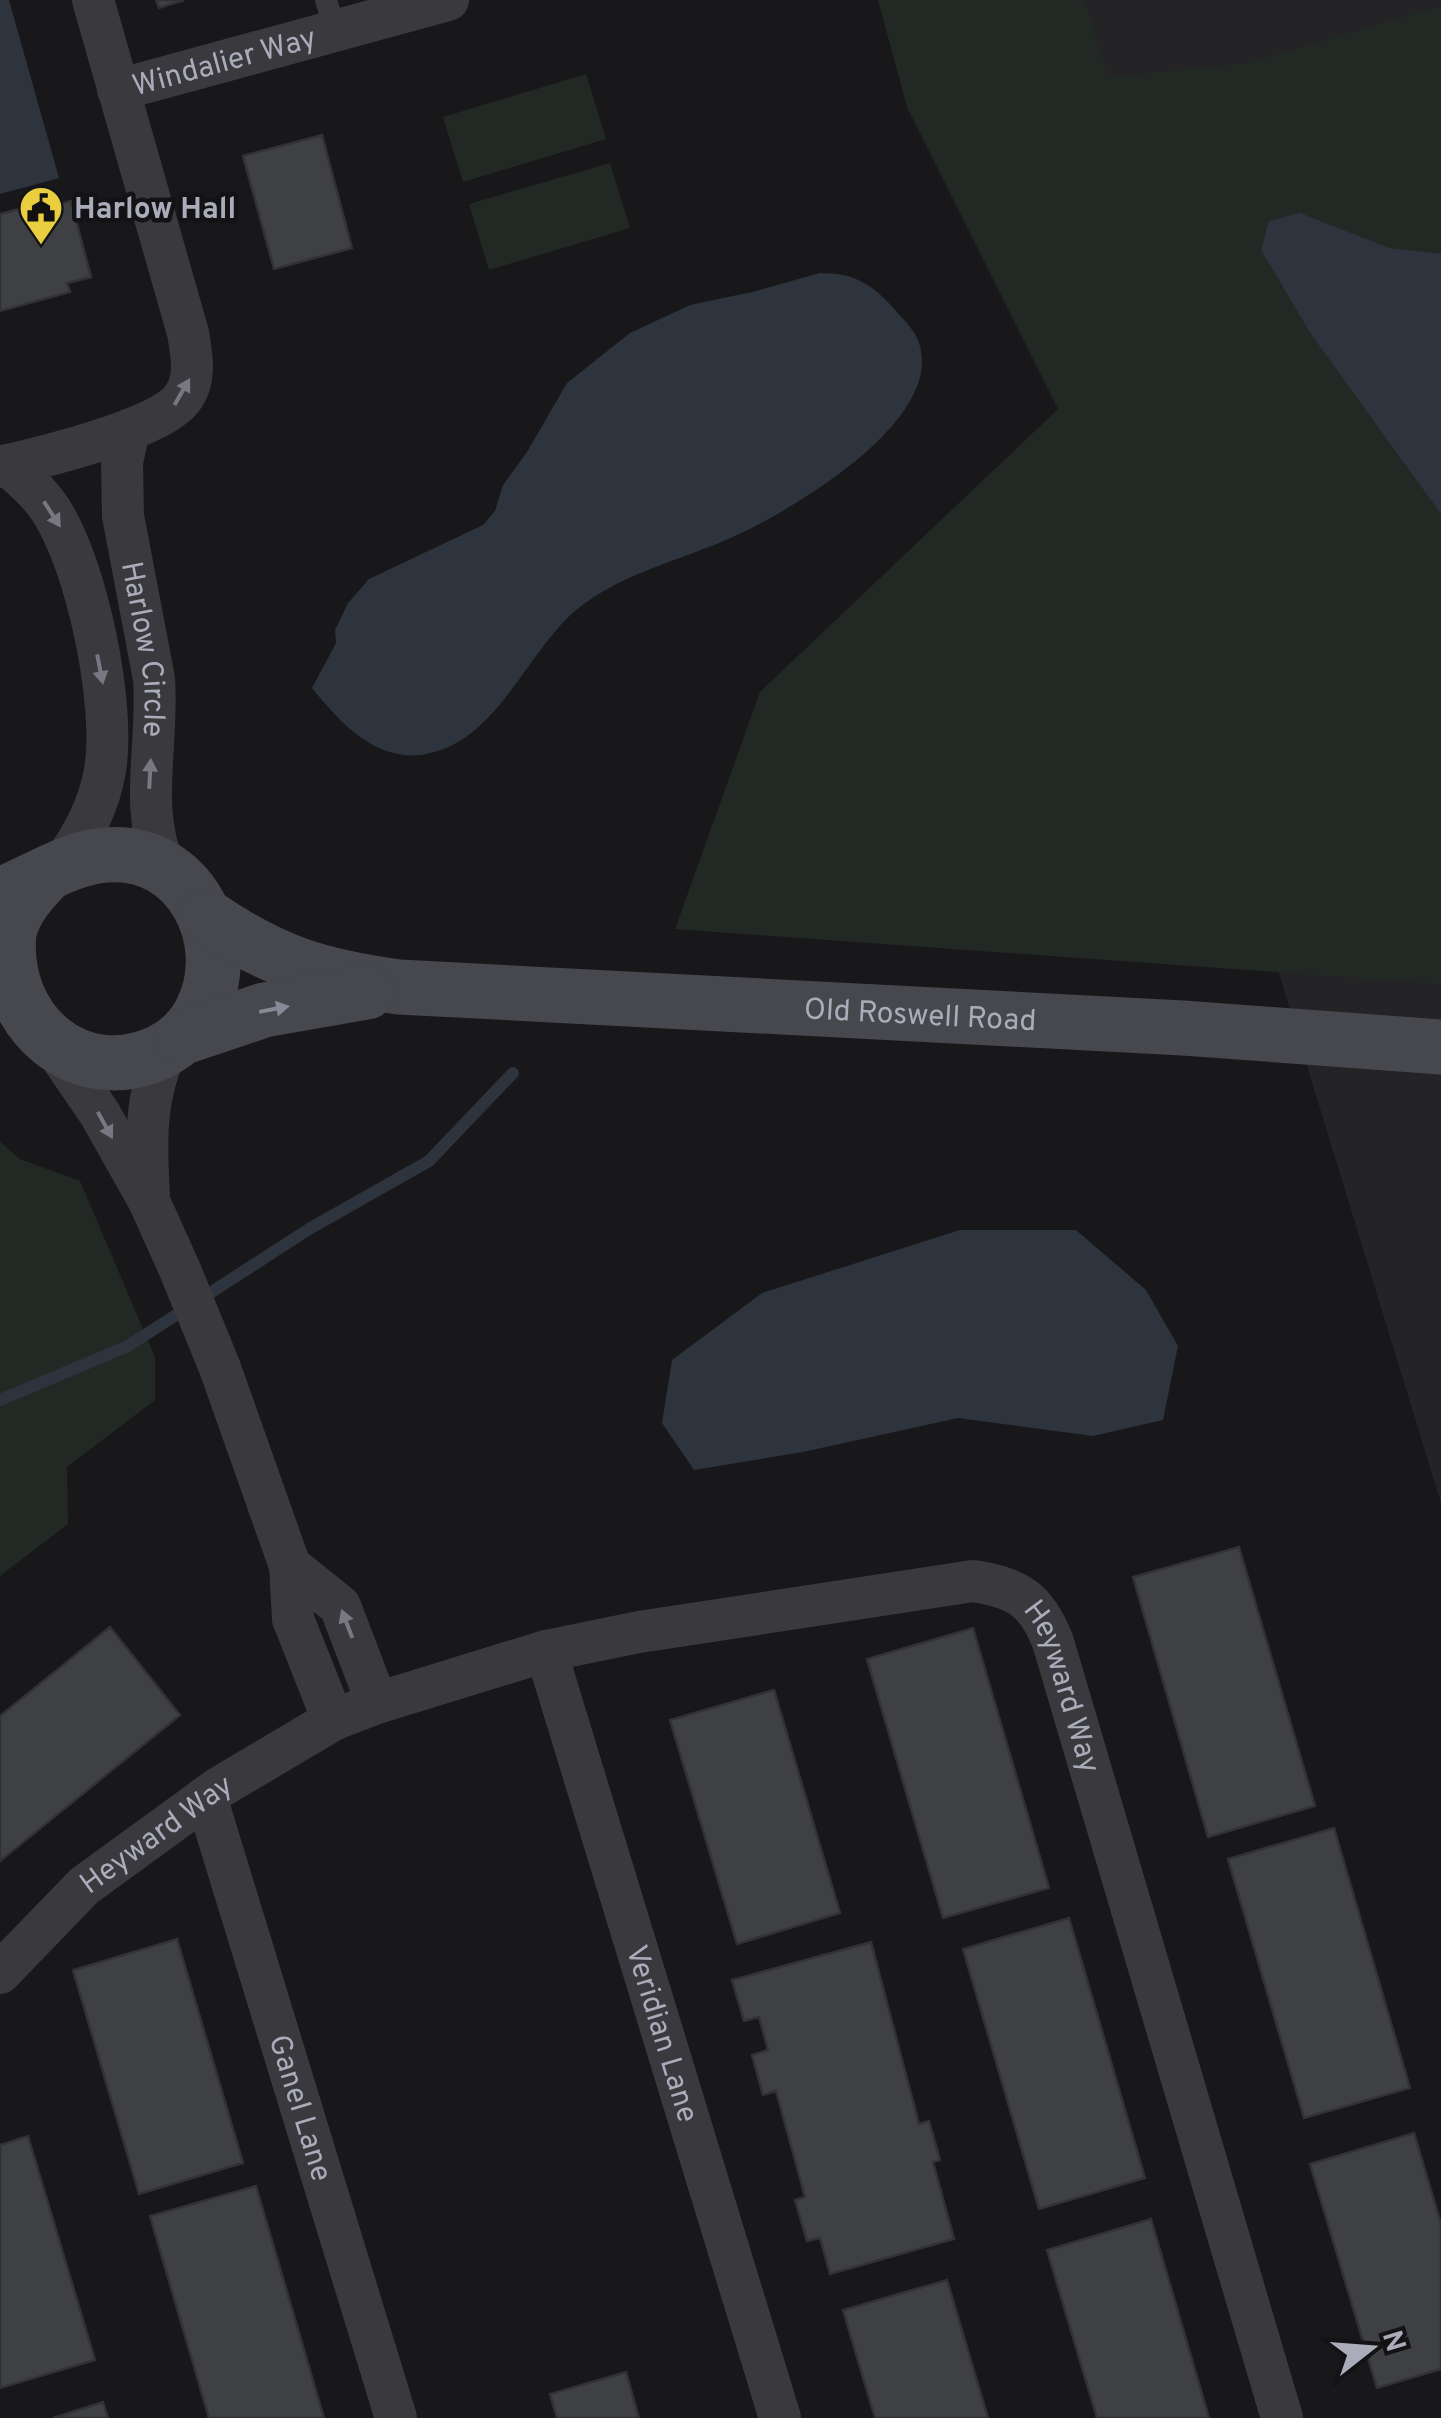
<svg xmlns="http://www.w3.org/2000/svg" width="1441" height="2418" font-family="Overpass,sans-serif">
	<rect width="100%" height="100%" fill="#181719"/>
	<path fill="#242426" d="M989,0H1441V1503L1295,1027Z"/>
	<g fill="#222924">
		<path d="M878,0H1084L1108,77L1248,63L1441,6V984L675,929L760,692L1058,409L907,107Z"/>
		<path d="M586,74L606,139L463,182L443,117Z"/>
		<path d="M610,163L630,228L489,270L469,204Z"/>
		<path d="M0,1142L20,1159L80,1181L155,1357V1400L67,1467L68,1524L0,1576Z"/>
	</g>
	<g fill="#2e343d">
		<path d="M0,0H9L59,178L0,194Z"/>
		<path d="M1300,213L1389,248L1441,254V514L1311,334L1261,250L1269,221Z"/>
		<path d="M820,273C857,273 873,285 897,312C905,321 916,332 919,343C945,420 795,508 739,534C685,560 621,572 575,611C531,649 502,725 446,748C387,773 346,730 312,688L336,643L335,630L348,603L369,579L483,525L495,511L503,485L527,452L567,383L630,333L690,305L752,292Z"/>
		<path d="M960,1230H1076L1146,1290L1178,1346L1163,1420L1093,1436L958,1418L803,1452L694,1470L662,1423L672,1360L762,1293Z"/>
	</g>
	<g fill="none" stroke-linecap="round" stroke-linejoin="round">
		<path stroke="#2e343d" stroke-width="12" d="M0,1400L128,1346L309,1229L429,1161L513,1073"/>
	</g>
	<g fill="#3f4043" stroke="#323235" stroke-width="2.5">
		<path d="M156,0H184L159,8Z"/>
		<path d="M322,135L352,248L274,269L243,156Z"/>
		<path d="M71,201L91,277L67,283L70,292L0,311V214L46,202L48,207Z"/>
		<path d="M1239,1547L1315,1806L1208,1837L1133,1577Z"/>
		<path d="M110,1627L180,1715L0,1861V1716Z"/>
		<path d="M973,1628L1049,1888L943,1918L867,1659Z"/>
		<path d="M774,1690L840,1913L737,1944L670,1720Z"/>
		<path d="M1334,1828L1410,2088L1304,2118L1228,1859Z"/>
		<path d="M1069,1918L1145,2178L1039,2209L963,1949Z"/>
		<path d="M177,1939L243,2163L139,2194L73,1970Z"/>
		<path d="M871,1942L919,2124L929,2121L940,2160L933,2162L954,2239L830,2274L820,2238L807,2241L795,2200L805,2197L776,2091L763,2095L752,2055L768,2050L759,2017L744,2021L732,1980Z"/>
		<path d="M1414,2133L1441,2224V2369L1377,2388L1310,2164Z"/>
		<path d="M28,2136L95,2360L0,2388V2145Z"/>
		<path d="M256,2186L324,2418H209L150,2216Z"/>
		<path d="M1151,2219L1209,2418H1097L1047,2250Z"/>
		<path d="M947,2280L988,2418H875L843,2310Z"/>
		<path d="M626,2372L639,2418H557L550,2394Z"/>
		<path d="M103,2402L108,2418H53Z"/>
	</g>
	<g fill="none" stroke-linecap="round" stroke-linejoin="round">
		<path stroke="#39393e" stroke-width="22" d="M326,0L335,31"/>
		<g stroke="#39393e" stroke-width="42">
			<path id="s1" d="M118,90L448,0"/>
			<path id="s2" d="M129,430L122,462L123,516L154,679C159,744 138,807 165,869"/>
			<path d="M7,465C23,478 39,492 50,509C87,564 116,706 105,770C99,807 82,838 60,867"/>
			<path d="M0,467C40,458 157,430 181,400C197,381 192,356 188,333L93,0"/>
			<path d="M57,1051L100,1114L149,1201L180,1270L220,1368L290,1566L293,1619L333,1720"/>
			<path d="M149,1195C146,1145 144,1096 167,1049"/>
			<path d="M290,1566L340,1606L377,1703"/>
			<path id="s3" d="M546,1651L780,2418"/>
			<path id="s4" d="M206,1797L396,2418"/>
			<path id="s5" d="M0,1973L84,1886L220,1787L333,1720L377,1703L546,1651L639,1632L973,1581C1018,1588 1036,1599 1053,1642L1282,2418"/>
		</g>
		<g stroke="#47474e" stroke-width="55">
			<path d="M0,895C36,881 68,858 106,855C190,848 236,941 202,1010C194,1028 177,1044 160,1052C79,1090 0,1023 9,932C15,908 30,892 46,875"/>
			<path id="s6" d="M206,916C273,962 319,976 399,987L1183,1028L1441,1047"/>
			<path d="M181,1038L264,1010L367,992"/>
		</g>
	</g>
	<defs><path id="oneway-solid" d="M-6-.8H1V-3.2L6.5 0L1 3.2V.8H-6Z" transform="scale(2.5)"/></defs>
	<g fill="#777882">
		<use href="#oneway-solid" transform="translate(182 392) rotate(-60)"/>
		<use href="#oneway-solid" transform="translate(52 514) rotate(57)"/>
		<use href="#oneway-solid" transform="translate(100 669) rotate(79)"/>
		<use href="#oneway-solid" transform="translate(150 774) rotate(-87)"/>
		<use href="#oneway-solid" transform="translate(105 1125) rotate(61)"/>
		<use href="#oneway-solid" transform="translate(347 1624) rotate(-111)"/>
	</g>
	<use fill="#878994" href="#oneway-solid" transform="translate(274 1009) rotate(-11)"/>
	<defs>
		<symbol id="civic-pin" viewBox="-11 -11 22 30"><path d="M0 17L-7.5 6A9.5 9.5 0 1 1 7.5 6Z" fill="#e9ce40" stroke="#131214"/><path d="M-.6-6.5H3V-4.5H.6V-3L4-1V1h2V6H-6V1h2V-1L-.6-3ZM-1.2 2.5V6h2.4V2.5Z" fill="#111"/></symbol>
	</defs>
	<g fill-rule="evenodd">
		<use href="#civic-pin" x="16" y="183" width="50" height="68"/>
	</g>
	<g text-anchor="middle" stroke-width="9" stroke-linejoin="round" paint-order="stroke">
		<g font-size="30" fill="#aaacb9" stroke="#131214">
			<text dy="10" stroke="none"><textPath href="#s1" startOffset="110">Windalier Way</textPath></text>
			<text dy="10" stroke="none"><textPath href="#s2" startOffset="222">Harlow Circle</textPath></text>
			<text dy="10" stroke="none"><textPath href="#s6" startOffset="730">Old Roswell Road</textPath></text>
			<text dy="10" stroke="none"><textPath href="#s5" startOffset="1230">Heyward Way</textPath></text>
			<text dy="10" stroke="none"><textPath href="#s5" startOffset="210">Heyward Way</textPath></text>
			<text dy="10" stroke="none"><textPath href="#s3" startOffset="400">Veridian Lane</textPath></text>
			<text dy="10" stroke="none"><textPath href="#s4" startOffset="325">Ganel Lane</textPath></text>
		</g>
		<g font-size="30" font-weight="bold" fill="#aaacb9" stroke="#131214" text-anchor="start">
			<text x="74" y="218">Harlow Hall</text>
		</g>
	</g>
	<g transform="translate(1371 2348) rotate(73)" stroke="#131214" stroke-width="8" paint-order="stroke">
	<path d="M0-8L18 38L0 25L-18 38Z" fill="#aaacb9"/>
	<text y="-15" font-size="28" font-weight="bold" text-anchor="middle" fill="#aaacb9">N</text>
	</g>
</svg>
